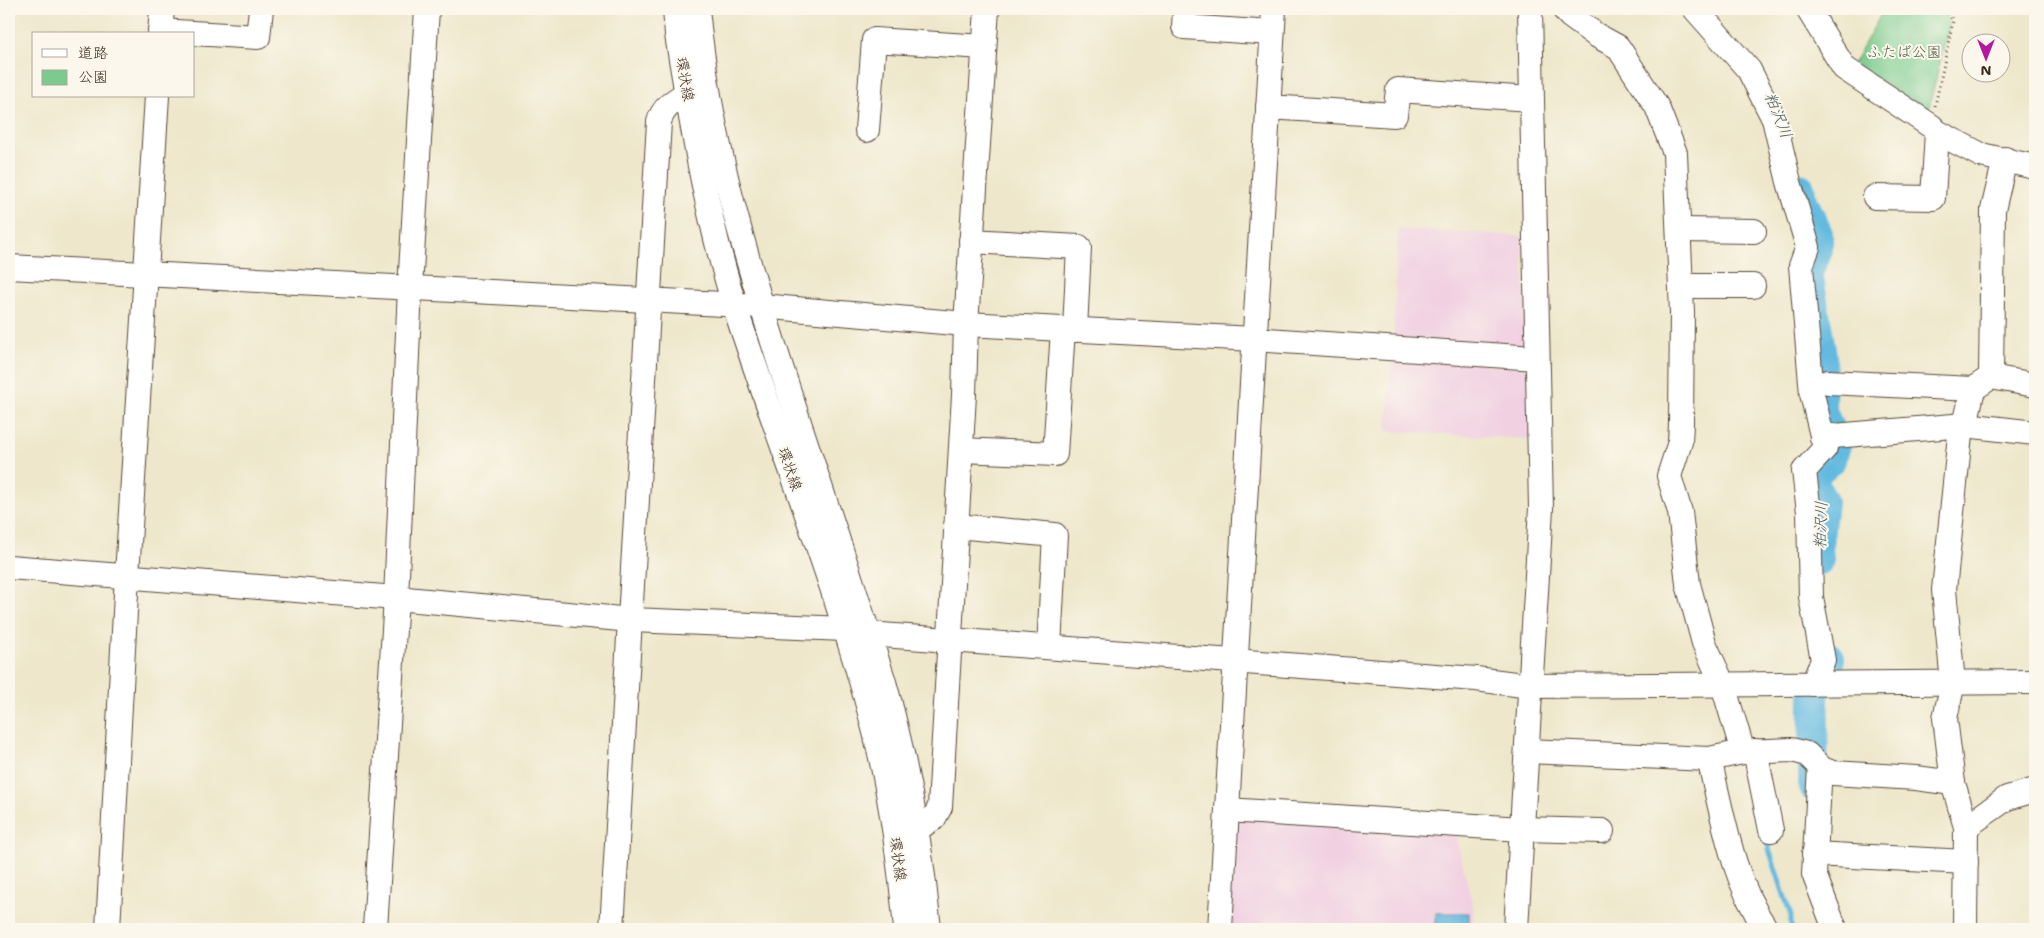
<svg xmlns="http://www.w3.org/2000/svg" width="2044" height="938" font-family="'Shantell Sans','Klee One',sans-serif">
	<rect width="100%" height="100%" fill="#fbf7ec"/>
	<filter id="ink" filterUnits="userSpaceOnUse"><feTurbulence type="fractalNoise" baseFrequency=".02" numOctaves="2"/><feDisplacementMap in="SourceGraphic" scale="10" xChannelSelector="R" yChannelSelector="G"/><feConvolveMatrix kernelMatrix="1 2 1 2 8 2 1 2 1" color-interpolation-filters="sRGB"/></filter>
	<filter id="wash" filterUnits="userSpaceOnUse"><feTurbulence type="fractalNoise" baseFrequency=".0096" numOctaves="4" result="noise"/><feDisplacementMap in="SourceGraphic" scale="20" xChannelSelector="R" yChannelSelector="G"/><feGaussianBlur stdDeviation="1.12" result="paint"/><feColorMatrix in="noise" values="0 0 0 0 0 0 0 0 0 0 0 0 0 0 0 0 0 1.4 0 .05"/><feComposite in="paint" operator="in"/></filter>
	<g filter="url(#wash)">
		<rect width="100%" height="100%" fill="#eee7cb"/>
		<g fill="#f1d0e2">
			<path d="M1398,229L1522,236L1527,346L1393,342Z"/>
			<path d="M1392,354L1528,369L1530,439L1387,431Z"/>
			<path d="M1233,815L1454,829L1473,907L1474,929H1228Z"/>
		</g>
		<path fill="#7acb8d" stroke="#5a7a56" d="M1884,9H1943L1950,22L1928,112L1853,64Z"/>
		<rect fill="#63bae0" stroke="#4f727f" x="1436" y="913" width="33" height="16"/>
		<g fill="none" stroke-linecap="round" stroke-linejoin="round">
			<path stroke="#63bae0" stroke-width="5" d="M1764,834L1791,916V929"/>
			<g stroke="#63bae0" stroke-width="30">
				<path d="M1800,188L1802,199L1818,234V249L1808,272L1822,356L1821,409L1836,445L1831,460L1813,475L1815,485L1823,501L1818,548L1819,560"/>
				<path d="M1813,786L1814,694L1827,672L1830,658"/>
			</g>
		</g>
	</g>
	<g filter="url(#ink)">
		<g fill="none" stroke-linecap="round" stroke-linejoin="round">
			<defs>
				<g id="minor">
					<path d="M675,9L677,35C692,126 707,218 735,307C781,449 838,588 875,732C891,796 900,863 906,929"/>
					<path d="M697,9C710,144 750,273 792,401C823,495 854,588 884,682C907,763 921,846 929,929"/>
					<path d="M1185,9L1184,27L1272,33"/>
					<path d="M1564,9L1570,16L1596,35L1618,47L1657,107L1675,153L1682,312L1681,424L1680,442L1669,476L1680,512L1688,584L1704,643L1723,685L1743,752L1792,750L1807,754L1822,769L1833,773L1916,778L1953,783"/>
					<path d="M1695,9L1749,70L1774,119L1789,182L1808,247L1801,266L1812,394L1825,448L1804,471L1809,512L1811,597L1823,660L1813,684"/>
					<path d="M1808,9L1844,68L1931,126L1937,132L1981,155L2035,167"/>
					<path d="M160,31L258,37L261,9"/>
					<path d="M160,34L162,9"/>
					<path d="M1268,107L1395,115L1398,90L1531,99"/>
					<path d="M867,130L874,40L984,47"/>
					<path d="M1875,197L1933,198L1937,132"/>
					<path d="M1679,230L1754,231"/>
					<path d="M971,241L1079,247L1075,330"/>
					<path d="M9,267L761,306L966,324L1254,339L1536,358"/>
					<path d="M1681,286H1753"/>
					<path d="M1991,377L1993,210L2005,159"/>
					<path d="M1828,382L1973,389L1991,377L2035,385"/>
					<path d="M1822,437L1965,425L2035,433"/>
					<path d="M961,450L1055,454L1063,329"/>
					<path d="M956,526L1055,535L1049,647"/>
					<path d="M9,567L396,598L631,620L845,629"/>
					<path d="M868,634L1476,679L1531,686L2035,682"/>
					<path d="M1527,751L1709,759L1743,752"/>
					<path d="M1755,751L1771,830"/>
					<path d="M1709,759C1723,816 1732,879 1766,929"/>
					<path d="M1820,767L1814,874L1835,929"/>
					<path d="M1227,810L1521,829L1602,831"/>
					<path d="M1966,827L2007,798L2035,790"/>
					<path d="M917,829L934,818L940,807L964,395L966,324L987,9"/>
					<path d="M1814,854L1966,862"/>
					<path d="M108,929L127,575L157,96"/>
					<path d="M375,929L396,598L410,288L427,9"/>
					<path d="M612,929L659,122C663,107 674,101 687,93"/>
					<path d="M1220,929L1274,9"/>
					<path d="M1516,929L1541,508L1530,9"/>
					<path d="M1965,929L1966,827L1953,783L1945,718L1953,683L1944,590L1960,435L1965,425L1973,389"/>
				</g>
			</defs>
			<use href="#minor" stroke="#564638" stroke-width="26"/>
			<path stroke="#564638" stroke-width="3" stroke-dasharray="1 4" stroke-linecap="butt" d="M1935,106L1953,21L1946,9"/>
			<use href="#minor" stroke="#fff" stroke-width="24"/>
		</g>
	</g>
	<g text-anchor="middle" stroke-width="4" stroke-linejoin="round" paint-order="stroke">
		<g font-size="15" fill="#4e5a3f" stroke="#fbf7ec">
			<text x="1904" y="57">ふたば公園</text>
		</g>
		<g font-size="15" fill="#3b2a1e" stroke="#fbf7ec">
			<text transform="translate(685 79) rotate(80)" y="5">環状線</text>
			<text transform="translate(790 469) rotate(71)" y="5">環状線</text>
			<text transform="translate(898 859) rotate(82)" y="5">環状線</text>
		</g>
		<g font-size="16" font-style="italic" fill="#495c62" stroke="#fbf7ec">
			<text transform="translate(1779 115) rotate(68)" y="6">粕沢川</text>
			<text transform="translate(1820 525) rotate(-88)" y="6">粕沢川</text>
		</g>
	</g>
	<rect width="2044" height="938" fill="none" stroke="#fbf7ec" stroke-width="30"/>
	<rect x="32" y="32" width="162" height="65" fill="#fbf7ec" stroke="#aea59a"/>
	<rect x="42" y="49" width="25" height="8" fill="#ffffff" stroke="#aea59a"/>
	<text x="78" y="58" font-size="15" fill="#3b2a1e">道路</text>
	<rect x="42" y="70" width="25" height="15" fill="#7acb8d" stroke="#aea59a"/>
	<text x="78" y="82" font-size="15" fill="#3b2a1e">公園</text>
	<g transform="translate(1986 58) rotate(180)"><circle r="24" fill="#fbf7ec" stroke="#aea59a"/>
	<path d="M0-4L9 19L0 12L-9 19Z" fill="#b5179e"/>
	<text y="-8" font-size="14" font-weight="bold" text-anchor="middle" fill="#3b2a1e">N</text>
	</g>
</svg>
